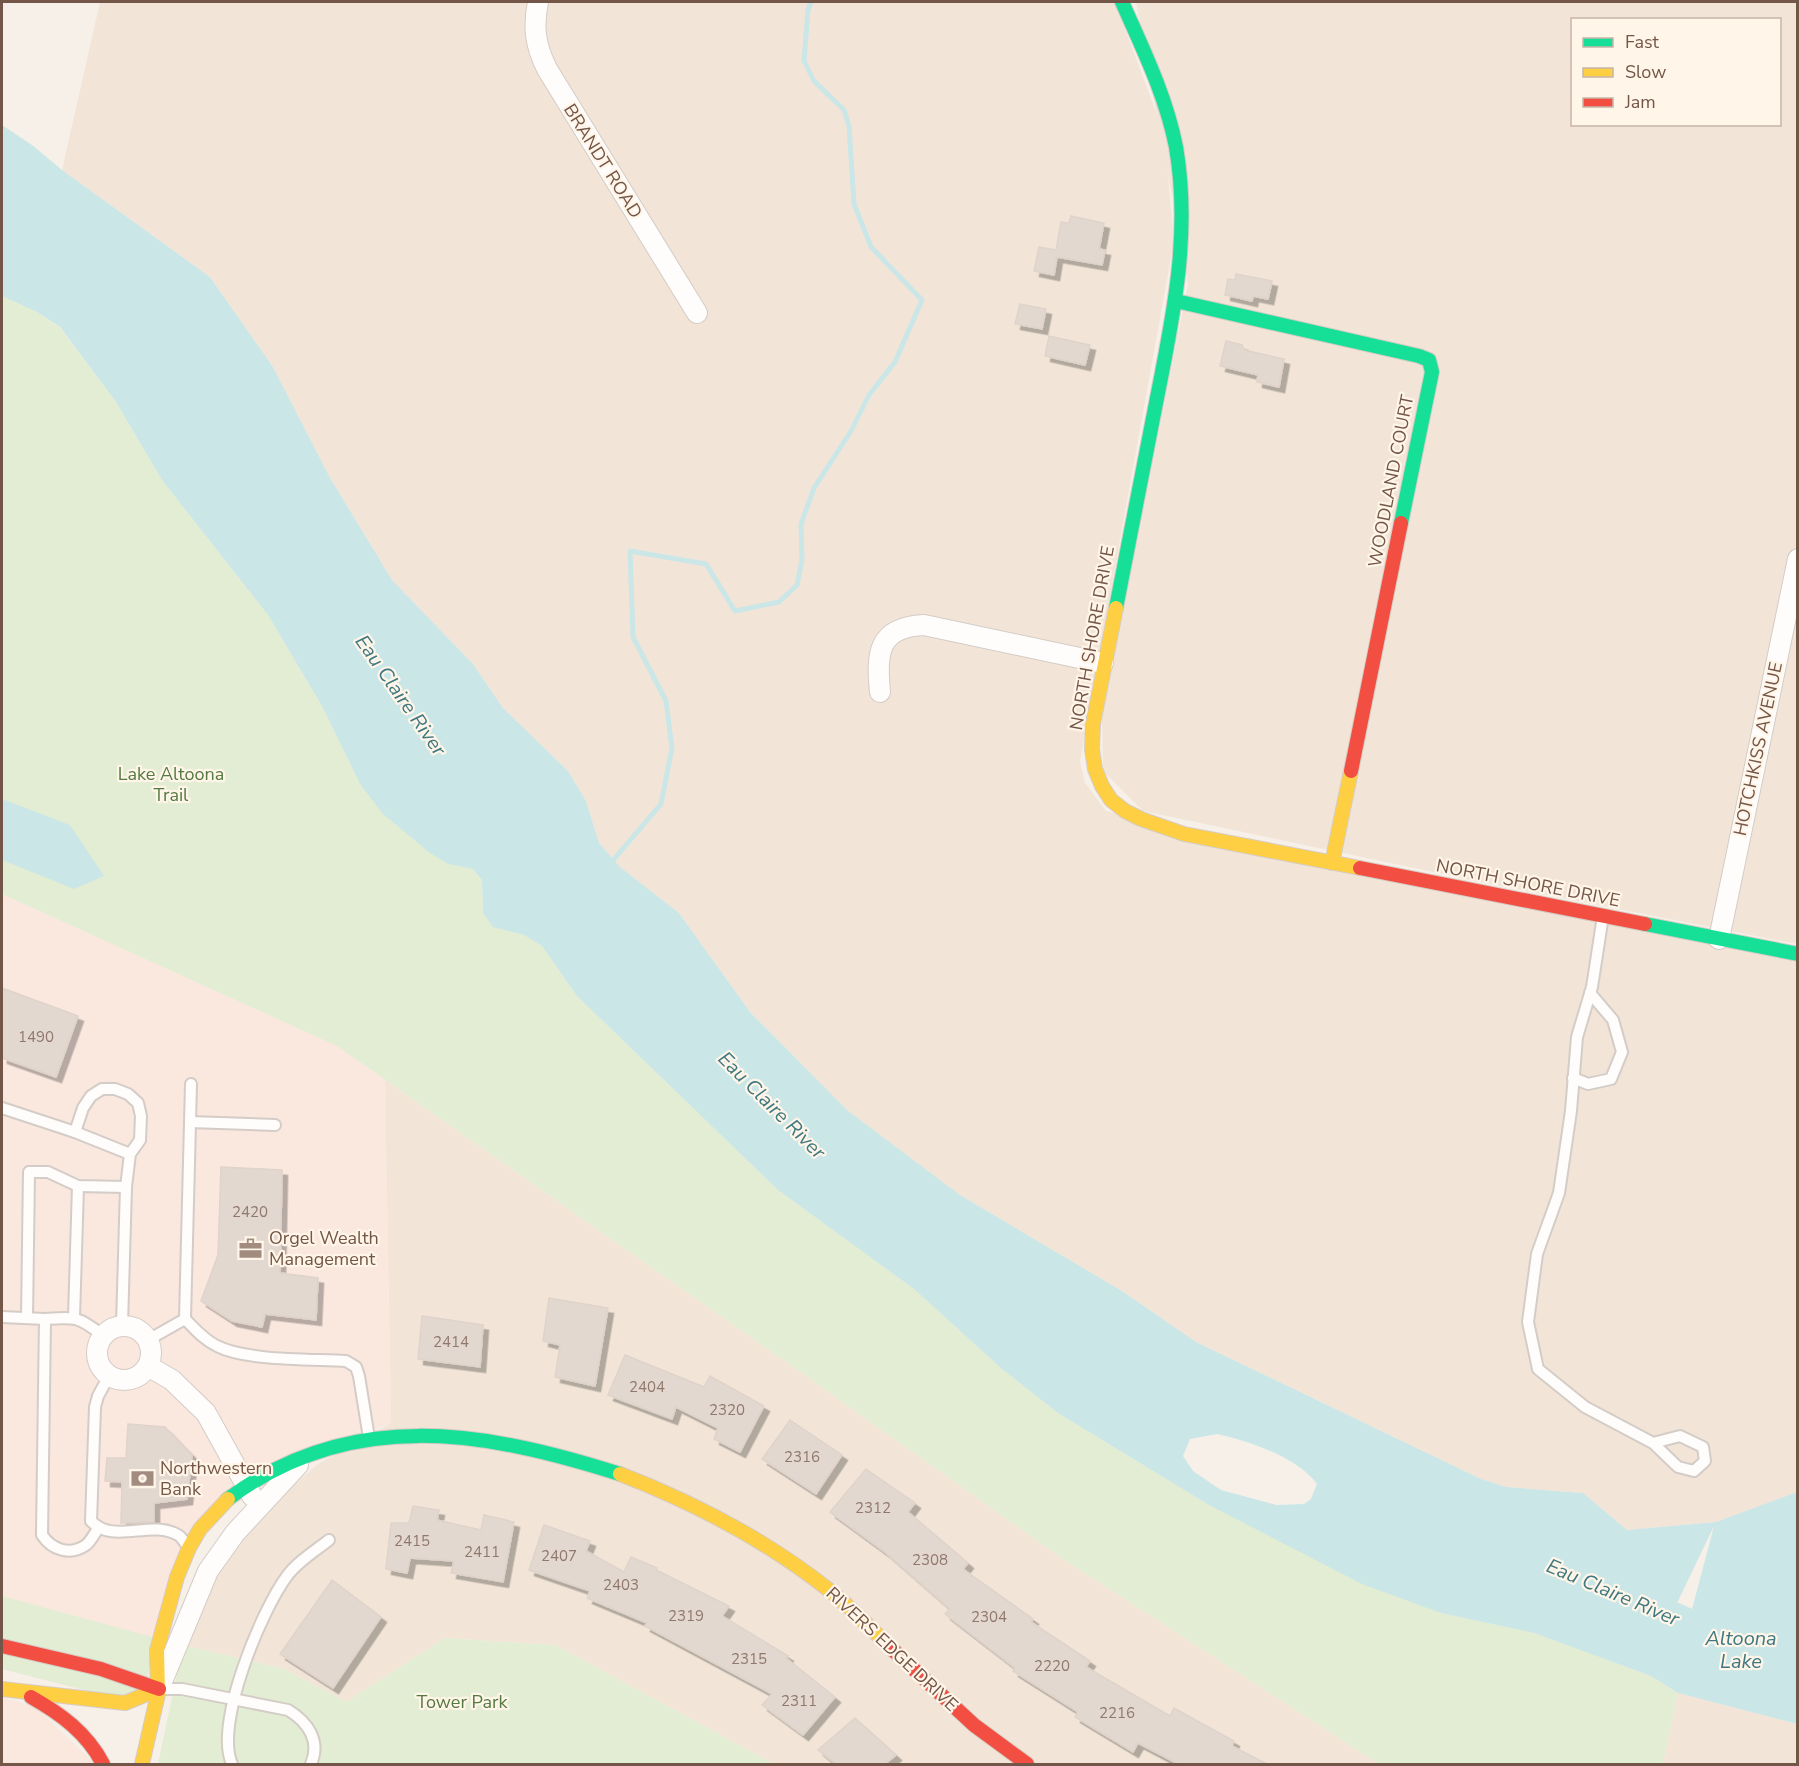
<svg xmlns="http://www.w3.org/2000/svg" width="1799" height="1766" font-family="'Nunito Sans',sans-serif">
	<defs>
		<filter id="shadow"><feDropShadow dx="5.5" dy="5.5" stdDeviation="0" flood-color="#0004"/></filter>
	</defs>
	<rect width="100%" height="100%" fill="#f6f0e8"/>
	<g fill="#f2e5d8" fill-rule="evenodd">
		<path d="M100,2H1115L1164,133L1174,241L1080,762L1085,783L1106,811L1797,962V1492L1716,1522L1627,1530L1583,1493L1506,1487L1481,1479L1196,1342L1122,1291L960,1195L847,1110L750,1012L679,913L620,867L599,843L586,801L568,771L503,708L473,664L392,580L329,476L273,367L210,277L62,170Z"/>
		<path d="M1136,2H1797V944L1476,881L1143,811L1103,771L1102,719L1188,284ZM1572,20H1780V124H1572Z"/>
		<path d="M385,1080L789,1364L1063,1559L1379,1764H774L555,1645L445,1638L346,1702L285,1669L183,1645L206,1588L239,1540L274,1503L318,1464L391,1423Z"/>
		<path d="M1678,1693L1797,1724V1764H1663Z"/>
	</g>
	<g fill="#fae7de">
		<path d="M2,894L337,1046L385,1080L391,1423L229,1487L151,1637L2,1596Z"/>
		<path d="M2,1698L34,1706L95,1764H2Z"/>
	</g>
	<g fill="#e3edd3">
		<path d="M2,296L37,312L60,328L116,402L162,480L268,615L323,708L360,784L448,864L473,869L482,880L483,913L493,926L524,935L542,946L577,996L778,1190L914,1289L1002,1369L1058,1413L1209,1505L1441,1613L1534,1633L1651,1676L1678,1693L1663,1764H1379L1063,1559L789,1364L337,1046L2,894Z"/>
		<path d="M2,1596L156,1638L142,1705L2,1669Z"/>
		<path d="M445,1638L555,1645L774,1764H158L183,1645L285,1669L346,1702Z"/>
	</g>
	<g fill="#cae6e7" fill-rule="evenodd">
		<path d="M2,125L32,145L62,170L210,277L273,367L329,476L392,580L473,664L503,708L568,771L586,801L599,843L620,867L679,913L750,1012L847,1110L960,1195L1122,1291L1196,1342L1481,1479L1506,1487L1583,1493L1627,1530L1716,1522L1797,1492V1724L1678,1693L1651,1676L1534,1633L1441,1613L1362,1584L1209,1505L1058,1413L1002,1369L914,1289L778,1190L577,996L542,946L524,935L493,927L483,913L482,880L473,869L448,864L430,853L382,813L360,784L323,708L268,615L162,480L116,402L60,327L37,312L2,296ZM1217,1434C1249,1441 1297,1457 1317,1484L1311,1499L1304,1504L1277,1505L1221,1490L1193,1471L1183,1456L1190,1439ZM1714,1526L1686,1632L1666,1627V1626Z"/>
		<path d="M2,799L70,825L104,876L74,889L2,860Z"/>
	</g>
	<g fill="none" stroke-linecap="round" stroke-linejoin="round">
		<path stroke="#cae6e7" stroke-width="5" d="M609,865L661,804L672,748L666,701L633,637L630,551L706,564L735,611L779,602L797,585L802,560L801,524L814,488L851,431L869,395L895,362L922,300L871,247L854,204L849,126L844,110L814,81L804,61L808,10L811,2"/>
		<path stroke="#cae6e7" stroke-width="32" d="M1631,1599L1763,1658L1798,1657"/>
	</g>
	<g fill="#e2d8d0" stroke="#dfd3ca" stroke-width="1.5" filter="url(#shadow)">
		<path d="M1071,216L1104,223L1099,249L1105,250L1102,265L1057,257L1054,275L1034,271L1039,247L1056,250L1061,222L1069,223Z"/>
		<path d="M1236,274L1272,281L1268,299L1253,296L1252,301L1225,295L1228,279L1235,280Z"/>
		<path d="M1020,304L1046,309L1042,329L1015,324Z"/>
		<path d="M1049,336L1090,345L1085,365L1045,356Z"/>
		<path d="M1226,341L1242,345L1244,350L1284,359L1279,387L1257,382L1258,375L1220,366Z"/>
		<path d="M2,988L78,1016L56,1077L2,1058Z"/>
		<path d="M221,1167L282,1170L280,1273L318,1278L316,1320L265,1314L262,1327L232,1321L201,1301L218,1255Z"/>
		<path d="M549,1298L608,1308L595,1386L555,1377L560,1345L543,1341Z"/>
		<path d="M422,1316L483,1325L480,1367L418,1359Z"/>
		<path d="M625,1355L704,1387L710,1376L764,1406L740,1452L714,1439L718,1428L676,1407L672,1419L608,1395Z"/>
		<path d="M790,1420L842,1455L816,1494L762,1459Z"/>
		<path d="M128,1424L165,1427L192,1455L187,1499L154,1503V1522L121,1523L122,1482L105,1481L107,1458H126Z"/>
		<path d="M866,1469L915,1503L908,1512L968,1563L963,1569L1033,1619L1031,1622L1090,1661L1086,1667L1170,1716L1174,1708L1234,1741L1232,1746L1267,1764H1178L1138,1743L1133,1752L1075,1717L1078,1712L1013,1671L1015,1668L945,1614L950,1609L886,1553L830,1512Z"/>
		<path d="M413,1506L439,1510L437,1520L481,1530L484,1515L514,1522L503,1582L451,1573L454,1561L410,1558L407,1573L386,1569L391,1523H409Z"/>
		<path d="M544,1525L590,1541L586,1551L624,1572L631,1557L657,1568L656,1570L729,1606L722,1616L788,1656L786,1658L835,1697L803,1735L762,1705L772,1694L645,1626L647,1623L587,1598L590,1591L529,1570Z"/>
		<path d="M332,1580L381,1617L333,1688L280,1654Z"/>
		<path d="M855,1718L896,1755L885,1764H836L818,1750Z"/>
	</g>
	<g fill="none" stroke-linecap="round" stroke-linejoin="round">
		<defs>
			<g id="lane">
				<path d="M1603,916L1592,987L1577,1037L1571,1111L1559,1193L1537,1254L1528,1322L1538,1369L1585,1407L1653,1443L1678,1467L1694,1471L1705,1461L1703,1447L1680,1436L1653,1443"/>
				<path d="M1573,1078L1588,1084L1611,1079L1622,1052L1613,1020L1590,993"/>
				<path d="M2,1108L75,1132"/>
				<path d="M190,1122L275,1125"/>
				<path d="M2,1317L45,1319"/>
				<path d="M74,1317L78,1186"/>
				<path d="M27,1318L29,1172H48L78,1186L126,1187"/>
				<path d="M185,1319C195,1329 204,1340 217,1346C246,1361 311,1359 346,1361L356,1367L359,1376L369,1438"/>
				<path d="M122,1325L126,1187L130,1154L140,1140L141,1116L138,1103L128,1094L115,1089H102L91,1096L83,1108L75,1132L130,1154"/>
				<path d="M148,1340L185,1319L191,1084"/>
				<path d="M109,1376L98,1396L95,1407L91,1521C113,1545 151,1519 178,1535C182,1537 185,1543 187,1546"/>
				<path d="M98,1529C94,1534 91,1541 86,1545C70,1556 52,1550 42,1535L45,1319C75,1317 78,1316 102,1335"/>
				<path d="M160,1689H182L288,1710C308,1722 321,1741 311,1764"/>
				<path d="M232,1764C214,1724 261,1611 287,1576C297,1562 315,1551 329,1540"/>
			</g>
			<g id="street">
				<path d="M538,2C533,27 535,45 547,69L697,313"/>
				<path d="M880,692C876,653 878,627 924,625L1103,663"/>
				<path d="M1719,939L1798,559"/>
				<circle cx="124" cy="1353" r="27"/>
				<path d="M148,1366L172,1380L206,1413L252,1496"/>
				<path d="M161,1684L208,1571L235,1533L298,1465"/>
			</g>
			<g id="fast">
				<path d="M1176,301L1419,356L1429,360L1432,372L1401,523"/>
				<path d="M1116,608C1129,540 1143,471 1156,403C1173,318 1191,234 1176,147C1166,96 1143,49 1122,2"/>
				<path d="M1645,924L1798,954"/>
				<path d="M228,1499C350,1407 485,1431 620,1474"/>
			</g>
			<g id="slow">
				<path d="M1116,608L1093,724L1092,749L1095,769L1102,786L1111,800L1125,811L1141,819L1184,834L1360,868"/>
				<path d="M1332,863L1351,771"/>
				<path d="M620,1474C695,1503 766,1540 829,1590C852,1608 872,1630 893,1650"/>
				<path d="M2,1689L125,1703L159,1689"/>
				<path d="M142,1764L158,1694L157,1650L177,1577L189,1548L200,1529L228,1499"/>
			</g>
			<g id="jam">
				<path d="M1351,771L1401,523"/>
				<path d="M1360,868L1645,924"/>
				<path d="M2,1646L101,1669L159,1689"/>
				<path d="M893,1650L974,1725L1027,1764"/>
				<path d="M31,1697C61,1714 87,1733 103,1764"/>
			</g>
		</defs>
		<use href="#lane" stroke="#d4ccc6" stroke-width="14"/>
		<use href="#street" stroke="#d4ccc6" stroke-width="22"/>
		<use href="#fast" stroke="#d5ccc5" stroke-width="16"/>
		<use href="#slow" stroke="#d5ccc5" stroke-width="16"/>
		<use href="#jam" stroke="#d5ccc5" stroke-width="16"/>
		<use href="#lane" stroke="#fefdfc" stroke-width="10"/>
		<use href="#street" stroke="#fefdfc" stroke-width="20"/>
		<use href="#fast" stroke="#16e098" stroke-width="14"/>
		<use href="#slow" stroke="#ffcf43" stroke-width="14"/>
		<use href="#jam" stroke="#f24e42" stroke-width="14"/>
	</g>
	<defs>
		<symbol id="office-bare" viewBox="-9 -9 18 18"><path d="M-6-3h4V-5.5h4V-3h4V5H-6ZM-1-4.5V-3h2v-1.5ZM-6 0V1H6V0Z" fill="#a28c80" stroke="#fff5e8" stroke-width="2.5" paint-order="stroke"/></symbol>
		<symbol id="bank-bare" viewBox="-9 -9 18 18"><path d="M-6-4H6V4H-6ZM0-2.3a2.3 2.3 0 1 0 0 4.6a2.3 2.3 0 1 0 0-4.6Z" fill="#a28c80" stroke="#fff5e8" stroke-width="2.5" paint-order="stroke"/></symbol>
	</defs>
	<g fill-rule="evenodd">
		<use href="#office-bare" x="234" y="1232" width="33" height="33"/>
		<use href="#bank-bare" x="126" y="1462" width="33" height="33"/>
	</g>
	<g text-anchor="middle" stroke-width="4.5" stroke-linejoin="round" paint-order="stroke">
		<g font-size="15" fill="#91786c">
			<text x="36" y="1042">1490</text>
			<text x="250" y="1217">2420</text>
			<text x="451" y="1347">2414</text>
			<text x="647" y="1392">2404</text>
			<text x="727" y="1415">2320</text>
			<text x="802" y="1462">2316</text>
			<text x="873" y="1513">2312</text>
			<text x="412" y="1546">2415</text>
			<text x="482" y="1557">2411</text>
			<text x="559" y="1561">2407</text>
			<text x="930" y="1565">2308</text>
			<text x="621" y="1590">2403</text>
			<text x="686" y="1621">2319</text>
			<text x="989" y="1622">2304</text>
			<text x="749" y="1664">2315</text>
			<text x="1052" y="1671">2220</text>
			<text x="799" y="1706">2311</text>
			<text x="1117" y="1718">2216</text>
		</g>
		<g font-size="18" fill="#745648" stroke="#fff5e8">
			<text transform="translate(603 161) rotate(58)" y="6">BRANDT ROAD</text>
			<text transform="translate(1391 481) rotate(-79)" y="6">WOODLAND COURT</text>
			<text transform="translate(1092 638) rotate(-80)" y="6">NORTH SHORE DRIVE</text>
			<text transform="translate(1758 749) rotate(-78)" y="6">HOTCHKISS AVENUE</text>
			<text transform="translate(1528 883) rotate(11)" y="6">NORTH SHORE DRIVE</text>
			<text transform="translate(892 1649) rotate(43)" y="6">RIVERS EDGE DRIVE</text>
		</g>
		<g font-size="18" fill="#547a41" stroke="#fff5e8">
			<text x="171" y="780">Lake Altoona<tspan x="171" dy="21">Trail</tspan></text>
			<text x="462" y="1708">Tower Park</text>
		</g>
		<g font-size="18" fill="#745648" stroke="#fff5e8" text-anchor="start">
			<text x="269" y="1244">Orgel Wealth<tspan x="269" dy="21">Management</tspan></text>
			<text x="160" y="1474">Northwestern<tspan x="160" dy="21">Bank</tspan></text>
		</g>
		<g font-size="20" font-style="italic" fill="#3f7881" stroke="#fff5e8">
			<text transform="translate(401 695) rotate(55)" y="7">Eau Claire River</text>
			<text transform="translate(772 1105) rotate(45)" y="7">Eau Claire River</text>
			<text transform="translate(1613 1592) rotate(23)" y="7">Eau Claire River</text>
			<text x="1741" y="1645">Altoona<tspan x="1741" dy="23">Lake</tspan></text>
		</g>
	</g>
	<rect width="1799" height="1766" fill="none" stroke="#745648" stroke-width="6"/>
	<rect x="1571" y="18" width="210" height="108" fill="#fff5e8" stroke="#c7b5a8" stroke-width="1.5"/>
	<rect x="1583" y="38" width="30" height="9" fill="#16e098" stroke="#c7b5a8" stroke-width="1.5"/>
	<text x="1625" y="48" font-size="18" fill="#745648">Fast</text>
	<rect x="1583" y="68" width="30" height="9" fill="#ffcf43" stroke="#c7b5a8" stroke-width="1.5"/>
	<text x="1625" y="78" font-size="18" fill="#745648">Slow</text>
	<rect x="1583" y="98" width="30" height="9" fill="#f24e42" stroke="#c7b5a8" stroke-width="1.5"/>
	<text x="1625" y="108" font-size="18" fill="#745648">Jam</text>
</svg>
